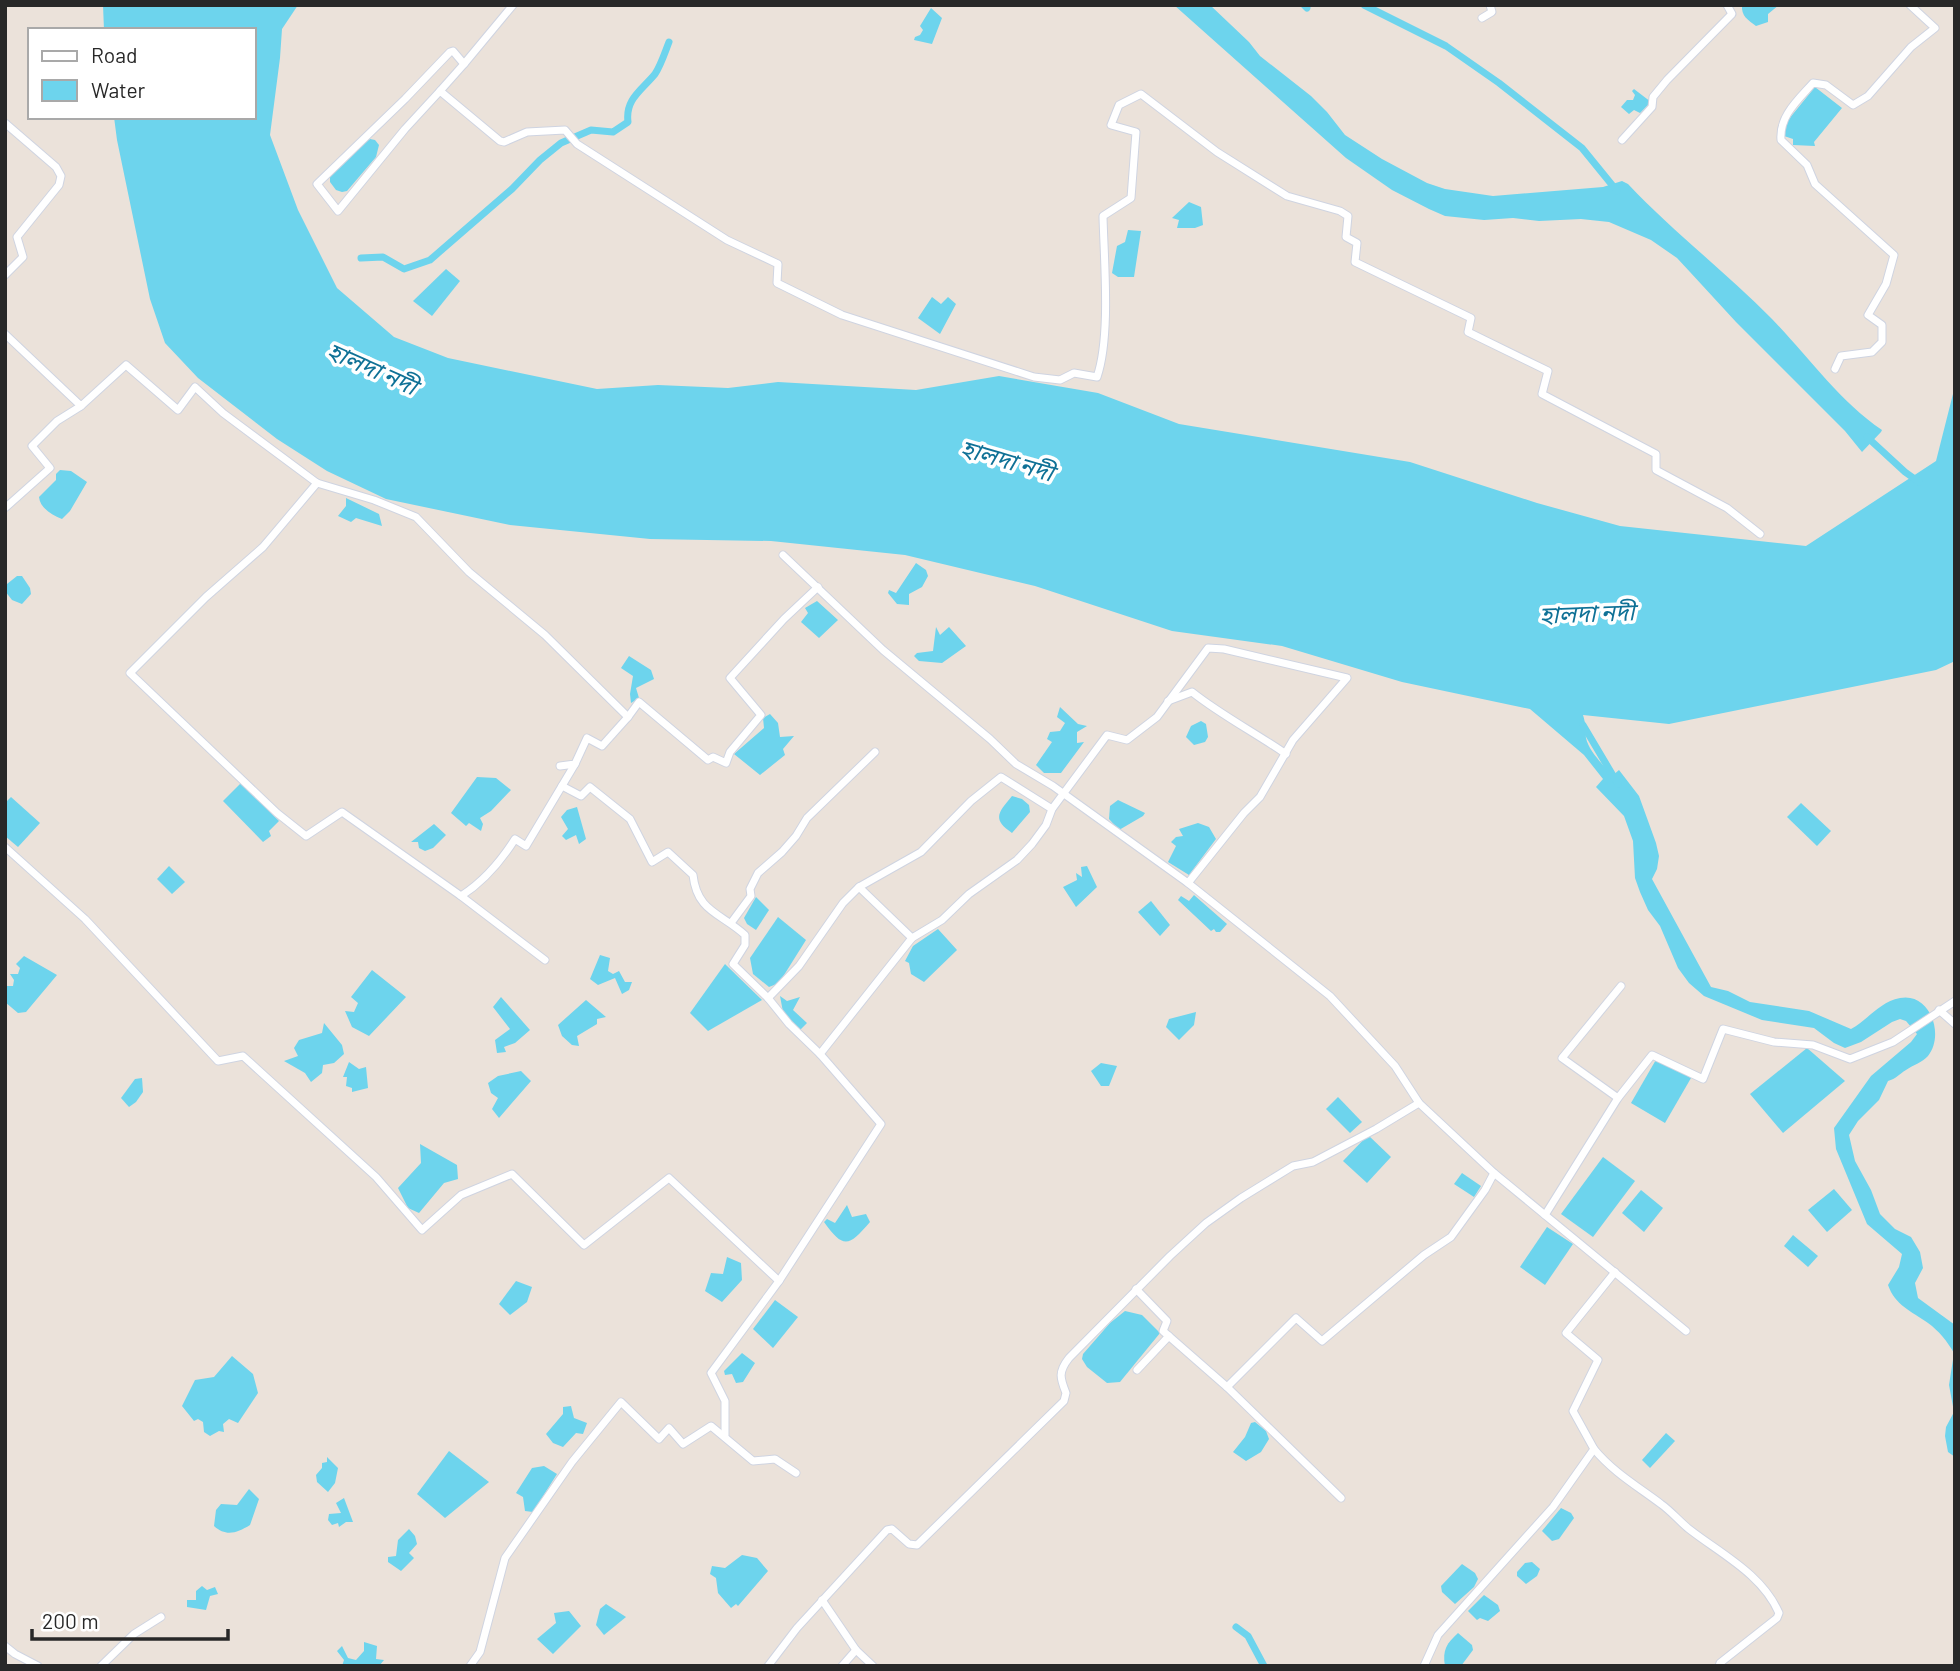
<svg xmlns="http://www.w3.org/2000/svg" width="1960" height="1671" font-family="Barlow,'Noto Sans Bengali',sans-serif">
	<rect width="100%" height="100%" fill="#ebe2da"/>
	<g fill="#6dd4ed">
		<path d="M103,5H298L282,29L280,58L270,135L298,210L337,288L394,337L448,358L597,389L658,385L728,388L778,382L916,390L999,376L1098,393L1179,424L1410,462L1537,503L1620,526L1806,546L1936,461L1955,386V661L1936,670L1669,724L1583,715C1586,724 1585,730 1586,738C1589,752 1604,765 1612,776L1619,770L1639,796L1656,843L1659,856L1657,869L1652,879L1711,987L1728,991L1750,1002L1809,1011L1851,1029C1868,1020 1879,1002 1900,998C1930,992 1945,1035 1928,1056C1923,1062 1913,1065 1906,1070C1899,1074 1896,1079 1888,1081L1879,1100L1858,1121L1849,1135L1855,1161L1871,1190L1880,1214L1895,1229L1911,1237L1920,1252L1923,1268L1915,1283L1918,1298L1955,1325V1457L1948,1452L1945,1436L1946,1427L1954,1412L1949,1385L1954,1353C1947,1341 1939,1331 1928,1323C1911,1311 1895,1305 1888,1285L1899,1267L1902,1254L1867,1224L1836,1149L1834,1128L1871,1076L1911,1042L1917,1034L1906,1021L1900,1019L1892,1022L1861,1042L1845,1048L1834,1043L1814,1028L1762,1020L1704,996L1689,983L1678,968L1660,926L1648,910L1640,892L1635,878L1633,841L1624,816L1596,787L1603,779L1584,755L1530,709L1402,682L1282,646L1172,631L1035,586L905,555L771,541L650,539L510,525L386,499L327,471L277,439L198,378L165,343L150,299L117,140L114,117H254V30H104Z"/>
		<path d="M1174,5H1210L1249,42L1260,56L1311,96L1327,112L1345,135L1382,159L1427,183L1445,189L1493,196L1603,187L1622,181L1628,184C1673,232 1726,272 1772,319C1808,356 1839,401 1882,430L1881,432L1862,452L1845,431L1736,322L1690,272L1677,258L1651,240L1609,222L1581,219L1539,221L1513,218L1484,220L1445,216L1429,209L1392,190L1346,158Z"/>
		<path d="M1742,5H1779L1768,14V22L1756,26C1748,20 1741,16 1742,5Z"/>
		<path d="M931,8L942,18L932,44L914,40L915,37L920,35L923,30L920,26Z"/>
		<path d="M1815,87L1842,108L1814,142L1815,146L1793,145V139L1784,136V125Z"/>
		<path d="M1634,89L1651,102L1640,113L1634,110L1629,114L1621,107L1627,100H1633L1635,95L1632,91Z"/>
		<path d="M370,139L375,140L379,145L376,157L347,191L342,192L336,190L330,182V175L364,142Z"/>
		<path d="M1189,202L1201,207L1203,225L1195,228H1177L1179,220L1172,218Z"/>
		<path d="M1128,230L1141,231L1134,277H1118L1112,273L1117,246L1125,242Z"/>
		<path d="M446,269L460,281L432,316L413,301Z"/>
		<path d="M932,297L941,304L948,297L956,304L940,334L918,318Z"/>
		<path d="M60,470L71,471L87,482L70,511L62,519C52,515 40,508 39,497L56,480V474Z"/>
		<path d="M346,498L379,514L382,526L356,518L351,522L338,516L346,506Z"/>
		<path d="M916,563L926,570L928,576L922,587L909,594V605L897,604L888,593L889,590L896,593Z"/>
		<path d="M17,576H22L30,588L31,594L22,604L12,600L5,591L7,584Z"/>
		<path d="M817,601L838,620L819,638L801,622L808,613L805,608Z"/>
		<path d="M936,627L940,635L949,627L966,646L942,663L919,661L914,656L917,653L933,651Z"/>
		<path d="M629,656L651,670L654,679L636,688L639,698L631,703L630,694L633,676L621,668Z"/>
		<path d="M1060,707L1078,724L1087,726L1077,732V743L1084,742L1061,773H1044L1036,765L1052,742L1047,739L1050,732L1060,731L1065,723L1057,717Z"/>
		<path d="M770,714L778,723L780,737L794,736L783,749L785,755L760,775L734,754L764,728L763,718Z"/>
		<path d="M1201,721L1206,724L1208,737L1205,742L1194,745L1186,737L1191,726Z"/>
		<path d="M477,777L496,778L511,790L491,811L480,818L483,824L481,831L469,823L466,826L451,813Z"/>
		<path d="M241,783L279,821L269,831L271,836L263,842L223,801Z"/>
		<path d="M1012,796L1022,799L1029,805L1030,812L1012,833C991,819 999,812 1012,796Z"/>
		<path d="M11,797L40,823L18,847L5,836V803Z"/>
		<path d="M1118,800L1145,813L1143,816L1119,830L1109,819L1110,806Z"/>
		<path d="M1801,803L1831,831L1817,846L1787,817Z"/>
		<path d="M577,807L586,839L579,844L576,835L566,840L562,836L568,829L561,817L567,810Z"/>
		<path d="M1198,823L1209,827L1216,839L1189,875L1168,862L1176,846L1171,842L1176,837L1183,836L1179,829Z"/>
		<path d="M434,824L446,835L433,848L425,851L419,848L418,842H411Z"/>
		<path d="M169,866L185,882L172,894L157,879Z"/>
		<path d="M1087,866L1097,887L1076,907L1063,887L1077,880L1076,873L1082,877L1081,867Z"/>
		<path d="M1194,895L1227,924L1220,932H1216L1214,929L1211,931L1178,900L1181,896L1189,901Z"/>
		<path d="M756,897L769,910L756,930L747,924L744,918Z"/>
		<path d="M1151,901L1170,925L1160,936L1138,912Z"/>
		<path d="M778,917L806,940L779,983L769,987L753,974L750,958Z"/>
		<path d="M938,929L957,950L924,982L911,974L909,963L905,961L913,946Z"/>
		<path d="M600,955L610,958L608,971L613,974L619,971L625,982H632L629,990L622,994L615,978L598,985L590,979Z"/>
		<path d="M24,956L57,975L26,1012L18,1013L5,1002V986H13L14,980L10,974H18L20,968L16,964Z"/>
		<path d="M725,964L762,1000L708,1031L690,1013Z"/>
		<path d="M372,970L406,997L369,1036L352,1027L345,1011L354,1012L358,1003L351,997Z"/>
		<path d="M780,996L787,1001L800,997L793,1010L807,1023L800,1030L783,1012Z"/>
		<path d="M501,997L530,1030L515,1043L504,1047L506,1052L497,1053L495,1040L510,1029L493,1007Z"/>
		<path d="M586,1000L606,1017L597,1019V1024L577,1036L579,1046L572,1045L562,1036L558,1025Z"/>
		<path d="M1196,1012L1194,1025L1179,1040L1166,1027L1169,1019Z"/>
		<path d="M324,1023L342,1045L344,1054L334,1063L323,1065L322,1073L311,1082L305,1073L284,1061L298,1056L294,1048L299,1040L322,1033Z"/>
		<path d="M1807,1048L1845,1081L1783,1133L1750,1094Z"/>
		<path d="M1657,1058L1691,1078L1665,1123L1631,1103Z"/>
		<path d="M349,1062L359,1069L366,1067L368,1088L352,1092V1088L346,1086L347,1077H343Z"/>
		<path d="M1101,1063L1117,1066L1109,1086H1101L1091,1071Z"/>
		<path d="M521,1071L531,1081L499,1118L492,1109L498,1098L491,1093L488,1083L498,1076Z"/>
		<path d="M142,1078L143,1092L136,1102L129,1107L121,1098L135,1079Z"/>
		<path d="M1338,1097L1362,1122L1350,1133L1326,1109Z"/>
		<path d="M1368,1135L1391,1157L1367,1183L1343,1161Z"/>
		<path d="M420,1144L457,1165L458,1179L444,1183L419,1213L408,1208L398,1188L421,1163Z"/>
		<path d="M1603,1157L1635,1181L1593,1237L1561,1214Z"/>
		<path d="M1462,1173L1481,1186L1474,1197L1454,1184Z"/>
		<path d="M1834,1189L1852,1210L1827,1232L1808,1210Z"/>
		<path d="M1641,1190L1663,1208L1644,1232L1622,1213Z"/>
		<path d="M847,1205L852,1217L866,1214L870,1222C849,1246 844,1250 824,1222L827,1219L835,1223Z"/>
		<path d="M1547,1227L1573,1244L1545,1285L1520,1267Z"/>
		<path d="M1793,1235L1818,1256L1808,1267L1784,1246Z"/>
		<path d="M727,1257L741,1263L742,1280L722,1302L705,1291L711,1273L723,1274Z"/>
		<path d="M516,1281L532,1287L527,1302L510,1315L499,1304Z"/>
		<path d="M775,1300L798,1317L773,1348L753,1329Z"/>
		<path d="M1125,1311L1142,1315L1160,1333L1120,1382L1107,1383L1087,1367L1082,1359L1083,1354L1110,1323Z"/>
		<path d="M742,1353L755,1363L743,1382L736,1383L732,1374L725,1375L724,1371Z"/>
		<path d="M232,1356L253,1374L258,1393L238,1423L229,1419L223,1424L224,1432L219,1431L210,1436L204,1432L203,1422L198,1419L194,1421L182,1406L195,1380L214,1377Z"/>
		<path d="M571,1406L574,1418L587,1423L583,1434L576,1433L563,1447L553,1443L546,1434L563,1414V1407Z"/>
		<path d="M1255,1422L1266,1431L1269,1439L1261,1452L1246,1461L1233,1452L1245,1437L1251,1423Z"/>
		<path d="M1666,1433L1675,1441L1650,1468L1642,1460Z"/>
		<path d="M449,1451L489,1482L445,1518L417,1494Z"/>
		<path d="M327,1457L338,1468L335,1483L328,1492L317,1482L316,1475L322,1468V1463L327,1462Z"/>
		<path d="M544,1466L557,1474L533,1512L525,1511L523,1497L516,1493L532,1468Z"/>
		<path d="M249,1489L259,1499L250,1525C237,1533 226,1537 214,1526L216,1510L221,1504L237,1505Z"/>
		<path d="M344,1498L353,1522H346L339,1527L338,1523L332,1525L328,1520L329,1514L341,1513L336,1503Z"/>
		<path d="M1561,1508L1571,1513L1574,1518L1559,1539L1552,1541L1542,1531Z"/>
		<path d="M409,1529L415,1536L417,1544L409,1553L414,1558L401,1571L388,1562V1557L396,1556L398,1540Z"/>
		<path d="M742,1555L757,1558L768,1571L738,1606L736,1604L731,1608L718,1593L716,1578L710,1574L712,1566L725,1568Z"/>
		<path d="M1532,1562L1540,1569L1537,1576L1526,1584L1517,1576V1572L1525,1563Z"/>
		<path d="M1462,1564L1475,1573L1478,1579L1474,1587L1455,1604L1442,1592L1441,1586Z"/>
		<path d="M202,1586L207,1590L215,1587L218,1594L210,1596L206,1610L187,1607V1600H196V1591Z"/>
		<path d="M1484,1595L1498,1605L1500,1611L1488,1621L1480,1618L1477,1620L1468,1611Z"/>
		<path d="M606,1604L626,1617L604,1635L596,1625L600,1609Z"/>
		<path d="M569,1611L581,1626L553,1654L537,1639L556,1623L554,1613Z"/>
		<path d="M1458,1633L1472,1645L1473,1650L1461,1666H1445C1442,1650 1447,1643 1458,1633Z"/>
		<path d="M364,1642L377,1646L376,1659L384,1660L379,1666H342L344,1660L337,1651L342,1646L348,1658L356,1660L364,1651Z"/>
	</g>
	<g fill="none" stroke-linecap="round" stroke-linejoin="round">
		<g stroke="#6dd4ed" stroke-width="7">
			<path d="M1304,5L1307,8V5"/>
			<path d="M1364,5L1446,46L1499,83L1582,148L1617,191"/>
			<path d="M361,258L383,257L404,269L430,260L512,189L540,160L561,143L591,130L613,132L628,122C625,99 642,90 655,74C661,65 665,52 669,42"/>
			<path d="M1867,437L1905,472L1919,482"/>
			<path d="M1583,725L1618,784"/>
			<path d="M1236,1627L1248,1636L1264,1666"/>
		</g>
		<defs>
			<g id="street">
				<path d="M513,5L464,64L453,51L450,52L405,99L317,184L338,211L405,129L440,91L500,141L504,142L527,132L565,130L577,144L727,240L778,264L777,283L842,315L1034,377L1060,380L1074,373L1097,377C1111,336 1104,261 1103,216L1131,198L1136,132L1111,125L1119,105L1141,94L1217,152L1287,196L1340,211L1348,216L1346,237L1357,243L1355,262L1471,318L1468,332L1548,371L1542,394L1656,454V470L1727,508L1760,534"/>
				<path d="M1482,18L1492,12L1490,5"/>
				<path d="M440,91L464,64"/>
				<path d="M5,123L56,167L61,176L59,185L17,237L23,257L5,275"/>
				<path d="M1622,140L1652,107L1653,97L1667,80L1732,14L1727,5"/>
				<path d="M5,334L81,406L126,365L178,410L195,387L223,413L317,483L374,500L416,517L469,572L545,635L628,717L639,702L708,760L713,757L726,763L730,752L761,715L730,678L784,619L818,587"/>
				<path d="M1835,369L1841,356L1872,352L1882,342V325L1868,315L1886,284L1894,255L1815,184L1807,165L1781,140C1779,116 1798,100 1813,83L1826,85L1853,105L1868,96L1911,47L1935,28L1910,5"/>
				<path d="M317,483L263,547L206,597L130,673L277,813L306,836L342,812L461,896"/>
				<path d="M5,508L50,468L32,446L57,421L81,406"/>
				<path d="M783,555L883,650L990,739L1016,764L1053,786L1188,883L1330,996L1395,1066L1419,1103L1494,1173L1686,1331"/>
				<path d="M1168,701L1192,692C1221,715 1254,732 1286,754"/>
				<path d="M560,766L575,764L587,738L602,746L628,717"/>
				<path d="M562,786L581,796L590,787L630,819L652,862L668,852L693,875C697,912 721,913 745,935V945L733,964L768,998"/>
				<path d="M5,847L85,919L218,1061L243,1056L376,1177L422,1230L461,1195L512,1174L584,1245L669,1178L779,1281"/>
				<path d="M859,887L921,852L971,801L1001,777L1052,809"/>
				<path d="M731,923L751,896L750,889L758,873L782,852L796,836L807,818L875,752"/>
				<path d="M545,960L461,896C483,882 501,861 515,839L526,846L575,764"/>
				<path d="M1939,1010L1955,1024"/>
				<path d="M820,1054L789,1024L768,998L799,966L843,903L859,887L912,938"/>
				<path d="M1618,1098L1562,1058L1621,986"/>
				<path d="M1545,1215L1618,1098L1652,1055L1703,1079L1723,1029L1774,1042L1813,1045L1850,1059L1893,1042L1955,1001"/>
				<path d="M1136,1289L1167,1321L1163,1331L1227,1387"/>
				<path d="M1137,1370L1169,1336"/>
				<path d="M725,1435V1401L711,1373L779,1281L881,1124L820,1054L912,938L942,920L969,894L1017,860L1032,844L1046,825L1052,809L1107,735L1127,740L1157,717L1208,648L1224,649L1347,678L1293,740L1260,797L1244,813L1188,883"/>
				<path d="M1594,1449C1613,1472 1637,1486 1661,1504C1671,1511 1679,1521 1689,1529C1721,1554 1762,1574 1779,1613L1777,1618L1720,1663L1719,1666"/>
				<path d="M1341,1498L1227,1387L1296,1318L1322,1341L1424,1255L1451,1237L1485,1190L1494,1173"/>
				<path d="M822,1600L856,1650L873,1666"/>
				<path d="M5,1646L15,1654L38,1666"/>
				<path d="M101,1666L134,1634L161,1617"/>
				<path d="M470,1666L480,1652L505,1558L572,1462L621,1402L659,1439L669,1428L683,1444L711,1426L753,1461L775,1459L796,1473"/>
				<path d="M768,1666L797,1628L887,1530L892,1529L909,1544L917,1545L1064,1401L1066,1393C1060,1378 1058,1372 1069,1358L1170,1256L1206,1223L1241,1198L1293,1166L1313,1162L1376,1129L1419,1103"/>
				<path d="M842,1666L856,1650"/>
				<path d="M1424,1666L1438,1635L1553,1507L1594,1449L1573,1411L1598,1360L1566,1333L1615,1272"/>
			</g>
		</defs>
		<use href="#street" stroke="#cfd4e1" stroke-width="9"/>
		<use href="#street" stroke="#fff" stroke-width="7"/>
	</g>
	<g text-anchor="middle" stroke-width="7" stroke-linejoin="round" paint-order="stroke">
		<g font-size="24" font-style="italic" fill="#0f7196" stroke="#fff">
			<text transform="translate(372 369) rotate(24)" y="8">হালদা নদী</text>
			<text transform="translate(1007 461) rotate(16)" y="8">হালদা নদী</text>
			<text transform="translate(1587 614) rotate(-2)" y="8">হালদা নদী</text>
		</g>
	</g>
	<rect width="1960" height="1671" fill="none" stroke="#282828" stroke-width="14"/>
	<rect x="28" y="28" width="228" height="91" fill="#ffffff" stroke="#a9a9a9" stroke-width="2"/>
	<rect x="42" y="51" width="35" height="10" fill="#ffffff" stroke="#a9a9a9" stroke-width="2"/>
	<text x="91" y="63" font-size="21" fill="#282828">Road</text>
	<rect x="42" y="80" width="35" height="21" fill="#6dd4ed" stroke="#a9a9a9" stroke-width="2"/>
	<text x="91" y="98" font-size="21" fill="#282828">Water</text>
	<path d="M32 1629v10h196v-10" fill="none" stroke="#282828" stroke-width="3.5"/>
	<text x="42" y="1629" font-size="21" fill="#282828" stroke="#ffffff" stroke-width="5" paint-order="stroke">200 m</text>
</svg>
